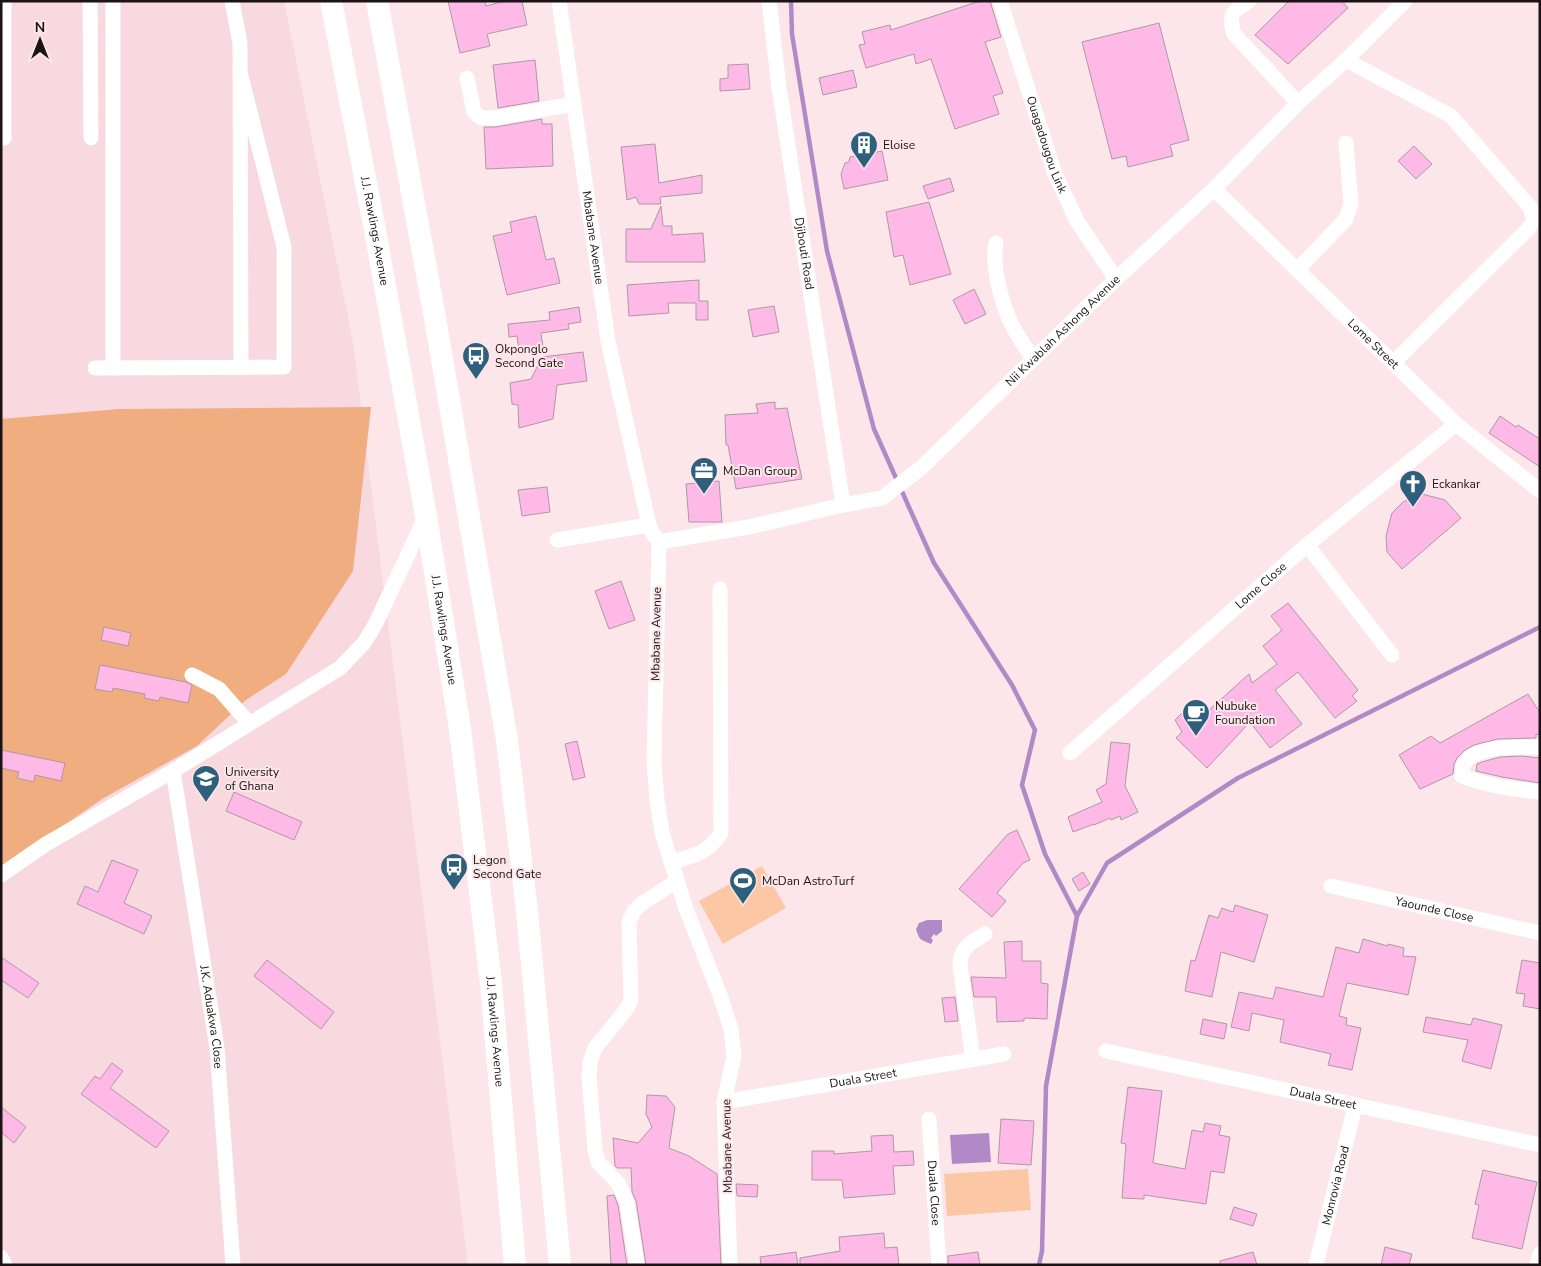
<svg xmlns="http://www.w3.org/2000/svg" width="1541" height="1266" font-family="'Nunito Sans',sans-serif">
	<rect width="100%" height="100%" fill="#fde6ea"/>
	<path fill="#f8d9df" d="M1,1H284L353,342L468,1265H1Z"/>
	<g fill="#fbc7a5">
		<path d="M762,866L786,908L723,944L699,901Z"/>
		<path d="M1028,1169L1031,1210L947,1216L944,1174Z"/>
	</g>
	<path fill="#f0ad7f" d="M371,407L353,571L286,674L246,700L197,746L102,799L1,869V419L119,409Z"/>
	<g fill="#b289c7">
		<path d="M927,920H942V931L936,936L934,934L931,938L933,940L931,944C921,939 920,942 916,929L919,923Z"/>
		<path d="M989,1133L991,1162L952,1164L950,1135Z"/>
	</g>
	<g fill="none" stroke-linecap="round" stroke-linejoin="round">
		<g stroke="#b289c7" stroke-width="4.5">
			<path d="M791,1L792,34L827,251L874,429L934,563L1012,685L1035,730L1022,785L1045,854L1077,916L1046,1086L1042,1251L1039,1265"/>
			<path d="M1077,916L1107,863L1238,778L1540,627"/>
		</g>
	</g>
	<g fill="#feb9e7" stroke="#ab9aa5">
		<path d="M448,1H485L486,6L505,1H522L527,25L487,34L490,46L460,53Z"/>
		<path d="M980,1H990L1001,37L985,42L1003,93L993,96L999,114L955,129L931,59L916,64L914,54L866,68L859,45L865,44L862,32L890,25L891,30Z"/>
		<path d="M1289,1H1342L1348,8L1288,64L1255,35Z"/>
		<path d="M1159,23L1189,140L1170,145L1173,156L1128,167L1126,156L1112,159L1082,42Z"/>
		<path d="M535,60L539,101L498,108L493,65Z"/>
		<path d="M748,64L750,89L720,91V79L728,78V65Z"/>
		<path d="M853,70L857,87L823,95L819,78Z"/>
		<path d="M542,119V124H552L553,166L486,169L484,127H496Z"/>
		<path d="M655,144L659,183L702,175V193L660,197L661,204H639L636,197L627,200L621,147Z"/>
		<path d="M1414,146L1432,164L1416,179L1398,161Z"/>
		<path d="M882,151L888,180L844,189L841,174L845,163L849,162L850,157Z"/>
		<path d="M950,178L954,191L928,199L923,186Z"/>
		<path d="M929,202L951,274L910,285L903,255L894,257L886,212Z"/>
		<path d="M661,206L663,226H672V235L703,233L705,262H626V229H651Z"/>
		<path d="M536,216L546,260L554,258L560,283L507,295L493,236L512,232L510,222Z"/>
		<path d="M699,280V301H708V320H696V303H668L669,313L629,316L627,285Z"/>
		<path d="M974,289L986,314L965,324L953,300Z"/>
		<path d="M774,306L779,332L753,337L748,310Z"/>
		<path d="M579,307L581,322L568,324L569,329L541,333L543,348L519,350L517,336L509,337L508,324L550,320L549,312Z"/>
		<path d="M583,352L587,381L557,385L553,419L519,428L518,405L512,404L510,383L531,379L542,357Z"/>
		<path d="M775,402V409L787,408L802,479L736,489L728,445H726L725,415L758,413L756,404Z"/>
		<path d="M1500,416L1516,427L1518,425L1540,439V467L1489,433Z"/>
		<path d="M719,481L722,522H689L686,484Z"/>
		<path d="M547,487L550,512L522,516L518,490Z"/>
		<path d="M1422,494L1445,500L1461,518L1402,569L1387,552L1386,536L1392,513L1403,502Z"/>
		<path d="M621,581L635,620L609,629L595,591Z"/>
		<path d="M1288,603L1358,690L1352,696L1357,701L1335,718L1298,672L1275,690L1302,724L1270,748L1250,722L1207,768L1176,738L1182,732L1175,720L1188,707L1192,709L1199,702L1208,711L1249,674L1252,683L1277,664L1263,646L1282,630L1271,616Z"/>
		<path d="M104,627L131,633L128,646L101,640Z"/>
		<path d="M100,665L186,682L192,685L188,703L160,697L159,701L144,698L145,694L113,688L112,692L95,689Z"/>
		<path d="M1528,694L1540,713V735L1536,734V738L1498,739L1474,745L1465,750L1457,758L1454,764L1453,774L1420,789L1399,755L1431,736L1440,743Z"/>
		<path d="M577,741L585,777L573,780L565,744Z"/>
		<path d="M1111,742L1130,744L1125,786L1138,812L1121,820L1120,816L1111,820L1110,818L1094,825V824L1073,832L1068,817L1102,802L1096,790L1106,784Z"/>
		<path d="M1,750L65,763L61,781L35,775L34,782L17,778L19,772L1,768Z"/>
		<path d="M1521,756L1540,758V783L1502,777L1476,771L1477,764L1482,762L1500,757Z"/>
		<path d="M234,792L302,822L294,840L226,811Z"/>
		<path d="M1017,830L1030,860L1023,863L997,893L1006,901L992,917L959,889L1008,834Z"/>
		<path d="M112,860L138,870L124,903L152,916L144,934L77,904L85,886L98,892Z"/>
		<path d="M1083,872L1090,884L1079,891L1072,879Z"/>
		<path d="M1235,905L1268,915L1254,962L1221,952L1212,997L1185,991L1191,960L1195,961L1209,915L1218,918L1222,908L1233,912Z"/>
		<path d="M1363,939L1388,946V944L1404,948L1403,956L1416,957L1408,995L1347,983L1339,1016L1347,1018L1346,1025L1361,1028L1352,1070L1328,1065L1331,1054L1280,1042L1284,1020L1252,1013L1249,1031L1231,1027L1239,992L1273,999L1276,987L1323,997L1336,947L1359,953Z"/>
		<path d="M1022,941V961H1041V983L1048,984L1047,1019L1024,1018V1021L997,1022L996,997H974L971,977L1006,978L1004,942Z"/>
		<path d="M1,957L39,983L28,998L1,980Z"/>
		<path d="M267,960L334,1012L321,1029L254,976Z"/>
		<path d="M1522,960L1540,963V1009L1523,1006L1525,994L1516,993Z"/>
		<path d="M955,997L958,1021L945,1022L942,998Z"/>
		<path d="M1426,1017L1471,1025L1473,1018L1502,1025L1491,1069L1462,1061L1468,1040L1423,1032Z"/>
		<path d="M1203,1019L1227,1024L1224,1039L1200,1034Z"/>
		<path d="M112,1063L123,1071L110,1088L169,1131L156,1148L81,1094L95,1076L100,1079Z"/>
		<path d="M1128,1087L1162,1091L1153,1163L1185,1169L1192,1130L1203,1132L1205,1123L1221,1126L1219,1135L1230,1137L1224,1173L1211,1171L1206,1204L1144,1195V1199L1122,1198L1126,1144L1121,1143Z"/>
		<path d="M647,1095L666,1096L675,1107L669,1148L689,1156L717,1174L721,1265H646L636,1201L632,1192L631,1168H617L615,1166L613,1138L638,1143L652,1127L646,1114Z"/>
		<path d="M1,1107L26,1127L14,1143L1,1132Z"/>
		<path d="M1001,1119L1034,1121L1031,1165L998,1163Z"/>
		<path d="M893,1135L894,1152L913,1151L914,1165L893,1166L895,1194L844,1198L842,1180H812V1151H834V1154L872,1151L871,1136Z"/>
		<path d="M1483,1170L1537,1182L1522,1249L1472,1238L1479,1205L1475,1204Z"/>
		<path d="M736,1184L758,1185L757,1197L737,1196Z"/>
		<path d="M614,1195L618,1205L627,1265H611L607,1196Z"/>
		<path d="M1234,1207L1257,1214L1253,1226L1230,1219Z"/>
		<path d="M884,1233L885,1248L897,1247L899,1265H800V1258L840,1251L839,1237Z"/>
		<path d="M1385,1247L1412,1254L1409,1265H1381Z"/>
		<path d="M796,1252L798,1265H761L760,1257Z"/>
		<path d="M978,1252L980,1265H948V1256Z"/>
		<path d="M1253,1252L1257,1265H1220V1261Z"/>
	</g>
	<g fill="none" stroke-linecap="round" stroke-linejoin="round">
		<g stroke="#fff" stroke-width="15">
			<path d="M4,1V138"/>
			<path d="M90,1L91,138"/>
			<path d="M113,1V368"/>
			<path d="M232,1L240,43L241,367"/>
			<path id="s1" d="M559,1L608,341L649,525L653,534L659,542L654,762L657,799L662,833L686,909L720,995L731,1029L734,1056L724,1102L730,1265"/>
			<path id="s2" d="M769,1L779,87L843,505"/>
			<path id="s3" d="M1000,1L1055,174L1077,221L1116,279"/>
			<path d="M1249,1C1232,12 1228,13 1234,34L1298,103"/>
			<path d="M1346,60L1451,116L1530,207L1534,220L1528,229L1393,363"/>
			<path d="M467,78L474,112L481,118H495L574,104"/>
			<path id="s4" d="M1214,189L1456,424L1540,491"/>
			<path d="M996,243C991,266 1002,304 1012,325C1018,337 1026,348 1033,359"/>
			<path d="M1297,270L1346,219L1351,204L1346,143"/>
			<path d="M95,368L284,367V247L240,72"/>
			<path d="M557,540L649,525"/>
			<path id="s5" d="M659,542L749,527L843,505L882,498L921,468L1116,279L1214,189L1298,103L1346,60L1405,1"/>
			<path d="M1307,545L1392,655"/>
			<path d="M192,675L219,689L249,723"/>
			<path d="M1540,747C1520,747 1476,744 1464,764C1462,767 1463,772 1462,776C1487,786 1513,789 1540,792"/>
			<path id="s6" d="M1070,753L1307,545L1456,424"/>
			<path id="s7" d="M173,771L217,1048L233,1265"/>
			<path d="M671,863C695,854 706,855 721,833L720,589"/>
			<path d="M1,875L46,844L173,771L340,668L364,643L375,625L426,516"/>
			<path id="s8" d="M1331,886L1540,933"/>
			<path id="s9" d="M1106,1051L1540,1145"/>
			<path d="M973,1059L960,965C961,946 971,943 985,934"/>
			<path id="s10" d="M724,1102L1004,1054"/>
			<path id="s11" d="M929,1119L939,1265"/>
			<path d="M1,1257L5,1265"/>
			<path d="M637,1265L627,1202L618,1183L598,1162L595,1150L589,1076L590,1062L595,1048L625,1011L631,1001L629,922L634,911L641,904L677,881"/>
			<path id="s12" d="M1316,1265L1355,1106"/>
			<path d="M1537,1265L1540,1254"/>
		</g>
		<g stroke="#fff" stroke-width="22">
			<path id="s13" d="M331,1L375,230L426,516L460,729L491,983L515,1265"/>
			<path d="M377,1L435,318L507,740L527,911L560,1265"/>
		</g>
	</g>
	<defs>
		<symbol id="building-pin" viewBox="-11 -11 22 30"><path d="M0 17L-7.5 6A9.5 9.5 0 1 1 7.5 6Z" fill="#2e5f7d" stroke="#fde6ea"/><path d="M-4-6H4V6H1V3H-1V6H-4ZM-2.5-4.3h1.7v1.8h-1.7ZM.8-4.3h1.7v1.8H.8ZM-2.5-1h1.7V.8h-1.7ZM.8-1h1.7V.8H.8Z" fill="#fff"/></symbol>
		<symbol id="bus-pin" viewBox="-11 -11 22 30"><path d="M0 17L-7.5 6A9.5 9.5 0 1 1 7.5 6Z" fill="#2e5f7d" stroke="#fde6ea"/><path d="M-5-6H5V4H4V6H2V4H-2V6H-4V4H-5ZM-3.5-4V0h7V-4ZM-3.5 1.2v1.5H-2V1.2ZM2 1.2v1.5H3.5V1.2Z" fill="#fff"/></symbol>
		<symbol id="office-pin" viewBox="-11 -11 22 30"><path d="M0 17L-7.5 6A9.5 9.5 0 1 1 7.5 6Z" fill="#2e5f7d" stroke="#fde6ea"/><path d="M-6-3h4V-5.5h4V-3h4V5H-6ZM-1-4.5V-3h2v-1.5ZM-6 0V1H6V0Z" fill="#fff"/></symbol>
		<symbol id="church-pin" viewBox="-11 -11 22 30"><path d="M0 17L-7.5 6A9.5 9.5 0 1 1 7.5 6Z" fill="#2e5f7d" stroke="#fde6ea"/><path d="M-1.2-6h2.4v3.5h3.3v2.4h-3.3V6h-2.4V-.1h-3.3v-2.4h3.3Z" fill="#fff"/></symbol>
		<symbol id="cafe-pin" viewBox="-11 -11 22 30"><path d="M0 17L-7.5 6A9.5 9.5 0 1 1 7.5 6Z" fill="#2e5f7d" stroke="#fde6ea"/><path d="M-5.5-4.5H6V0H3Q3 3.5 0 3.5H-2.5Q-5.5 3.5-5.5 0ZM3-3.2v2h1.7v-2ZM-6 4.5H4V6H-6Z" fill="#fff"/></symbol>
		<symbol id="university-pin" viewBox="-11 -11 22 30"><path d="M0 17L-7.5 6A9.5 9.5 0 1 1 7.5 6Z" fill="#2e5f7d" stroke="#fde6ea"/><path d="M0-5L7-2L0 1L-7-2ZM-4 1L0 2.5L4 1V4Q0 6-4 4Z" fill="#fff"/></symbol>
		<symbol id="stadium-pin" viewBox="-11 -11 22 30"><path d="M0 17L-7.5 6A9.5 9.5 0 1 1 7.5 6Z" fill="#2e5f7d" stroke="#fde6ea"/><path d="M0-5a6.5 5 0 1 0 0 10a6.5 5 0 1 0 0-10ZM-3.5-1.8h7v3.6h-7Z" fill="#fff"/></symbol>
	</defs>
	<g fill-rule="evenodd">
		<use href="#building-pin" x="848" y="129" width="32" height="43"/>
		<use href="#bus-pin" x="460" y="340" width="32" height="43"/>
		<use href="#office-pin" x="688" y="455" width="32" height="43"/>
		<use href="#church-pin" x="1397" y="468" width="32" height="43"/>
		<use href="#cafe-pin" x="1180" y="697" width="32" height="43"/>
		<use href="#university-pin" x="190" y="763" width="32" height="43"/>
		<use href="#bus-pin" x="438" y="851" width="32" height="43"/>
		<use href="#stadium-pin" x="727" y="865" width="32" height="43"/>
	</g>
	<g text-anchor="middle" stroke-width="4" stroke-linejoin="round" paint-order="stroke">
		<g font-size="12" fill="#1b1315" stroke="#fde6ea" text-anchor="start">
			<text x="883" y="149">Eloise</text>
			<text x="495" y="353">Okponglo<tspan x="495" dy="14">Second Gate</tspan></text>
			<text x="723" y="475">McDan Group</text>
			<text x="1432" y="488">Eckankar</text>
			<text x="1215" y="710">Nubuke<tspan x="1215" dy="14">Foundation</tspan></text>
			<text x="225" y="776">University<tspan x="225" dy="14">of Ghana</tspan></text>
			<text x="473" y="864">Legon<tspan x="473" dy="14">Second Gate</tspan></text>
			<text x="762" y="885">McDan AstroTurf</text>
		</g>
		<g font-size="12" fill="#1b1315" stroke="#fde6ea">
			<text dy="4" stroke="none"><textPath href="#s3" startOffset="151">Ouagadougou Link</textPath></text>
			<text dy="4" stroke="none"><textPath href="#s13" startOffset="234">J.J. Rawlings Avenue</textPath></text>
			<text dy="4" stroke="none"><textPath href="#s1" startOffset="239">Mbabane Avenue</textPath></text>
			<text dy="4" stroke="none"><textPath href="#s2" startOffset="255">Djibouti Road</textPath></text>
			<text dy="4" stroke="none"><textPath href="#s5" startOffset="474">Nii Kwablah Ashong Avenue</textPath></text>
			<text dy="4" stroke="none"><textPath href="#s4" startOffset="222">Lome Street</textPath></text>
			<text dy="4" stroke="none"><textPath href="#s6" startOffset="254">Lome Close</textPath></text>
			<text dy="4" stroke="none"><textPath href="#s13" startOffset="639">J.J. Rawlings Avenue</textPath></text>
			<text transform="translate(656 634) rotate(-89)" y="4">Mbabane Avenue</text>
			<text dy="4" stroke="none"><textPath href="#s8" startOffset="106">Yaounde Close</textPath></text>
			<text dy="4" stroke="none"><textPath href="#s7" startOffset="249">J.K. Aduakwa Close</textPath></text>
			<text dy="4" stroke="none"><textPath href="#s13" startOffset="1044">J.J. Rawlings Avenue</textPath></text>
			<text dy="4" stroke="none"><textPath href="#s10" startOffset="141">Duala Street</textPath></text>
			<text dy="4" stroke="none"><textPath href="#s9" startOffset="222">Duala Street</textPath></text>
			<text transform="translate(727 1146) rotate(-91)" y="4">Mbabane Avenue</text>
			<text dy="4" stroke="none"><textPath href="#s12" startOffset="82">Monrovia Road</textPath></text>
			<text dy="4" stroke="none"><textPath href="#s11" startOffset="74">Duala Close</textPath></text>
		</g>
	</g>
	<rect width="1541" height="1266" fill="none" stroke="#1b1315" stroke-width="5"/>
	<g transform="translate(40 40)" stroke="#fde6ea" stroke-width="4" paint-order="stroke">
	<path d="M0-4L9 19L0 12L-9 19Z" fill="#1b1315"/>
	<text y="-8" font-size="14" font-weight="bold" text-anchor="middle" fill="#1b1315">N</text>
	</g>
</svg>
